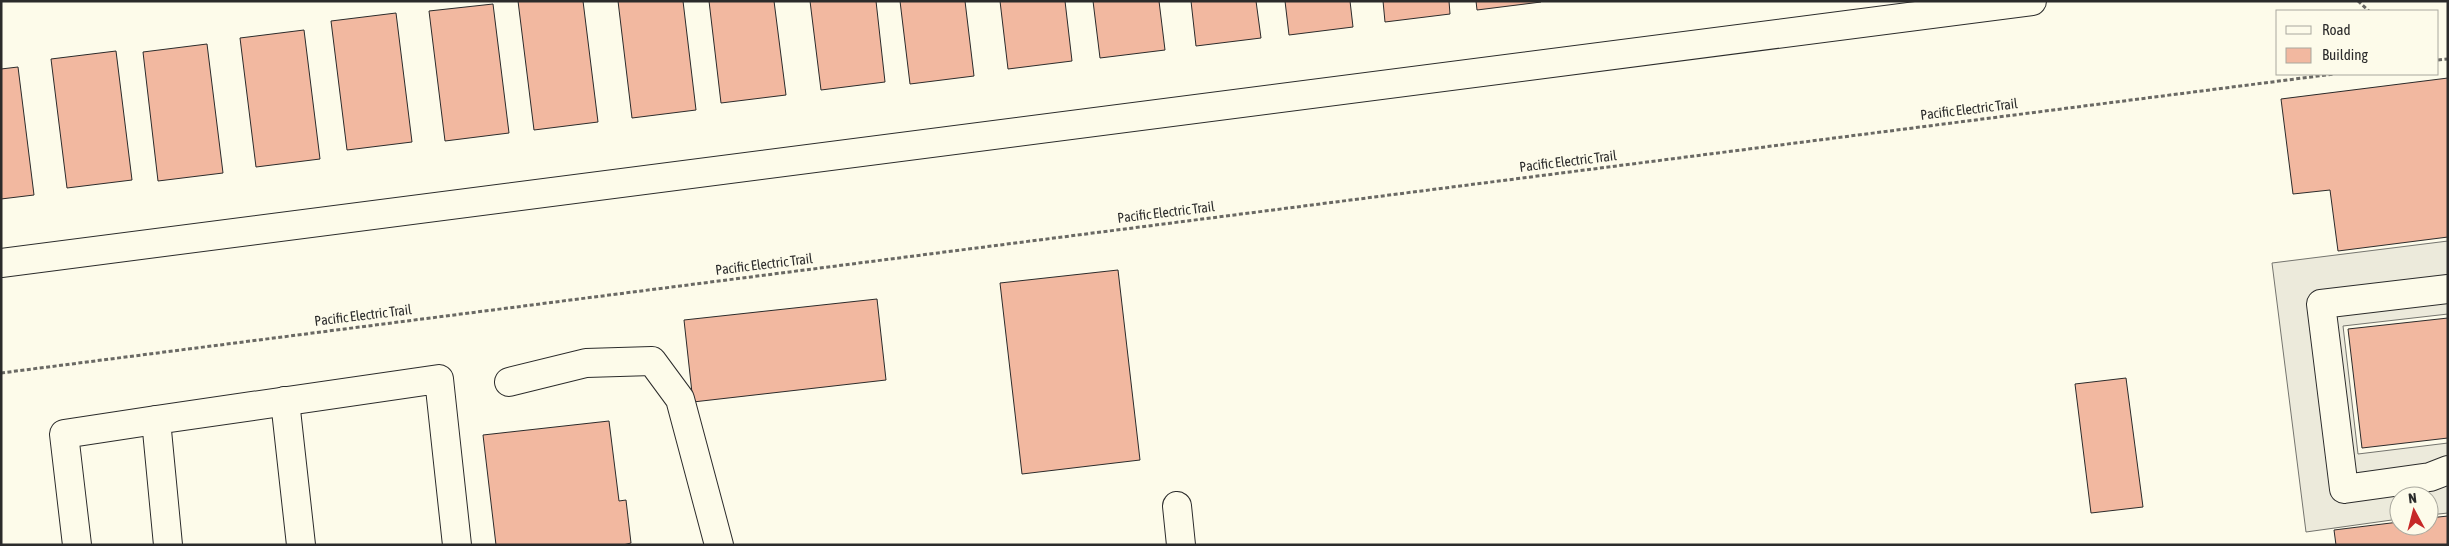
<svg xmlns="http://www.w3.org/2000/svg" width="2449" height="546" font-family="'Asap Condensed',sans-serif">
	<rect width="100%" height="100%" fill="#fdfbea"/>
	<path fill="#eceadb" stroke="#74746e" d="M2448,241V314L2343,326L2358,454L2448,443V513L2429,515V496H2399V519L2306,532L2272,263Z"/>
	<g fill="#f2b8a0" stroke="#2b2b2b">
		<path d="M518,1H583L598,122L534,130Z"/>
		<path d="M618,1H683L696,110L632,118Z"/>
		<path d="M709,1H774L786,95L721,103Z"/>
		<path d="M810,1H876L885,82L821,90Z"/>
		<path d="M900,1H965L974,76L910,84Z"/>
		<path d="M1000,1H1065L1072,61L1008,69Z"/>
		<path d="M1093,1H1159L1165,50L1100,58Z"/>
		<path d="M1191,1H1256L1261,38L1196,46Z"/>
		<path d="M1285,1H1350L1353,27L1289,35Z"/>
		<path d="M1383,1H1449L1450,14L1385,22Z"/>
		<path d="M1476,1H1541V2L1477,10Z"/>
		<path d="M493,4L509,133L445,141L429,11Z"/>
		<path d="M396,13L412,142L347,150L331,21Z"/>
		<path d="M304,30L320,159L256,167L240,38Z"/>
		<path d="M207,44L223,173L158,181L143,52Z"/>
		<path d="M116,51L132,180L67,188L51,59Z"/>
		<path d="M18,67L34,195L1,199V69Z"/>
		<path d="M2448,78V237L2338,251L2330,190L2293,194L2281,99Z"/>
		<path d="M1118,270L1140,460L1022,474L1000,283Z"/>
		<path d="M877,299L886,380L693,402L684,320Z"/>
		<path d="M2448,318V438L2362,448L2348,329Z"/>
		<path d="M2126,378L2143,507L2091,513L2075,384Z"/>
		<path d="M609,421L619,501L626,500L631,543L623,545H496L483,435Z"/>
		<path d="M2448,516V545H2336L2334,530L2399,522V526H2429V518Z"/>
	</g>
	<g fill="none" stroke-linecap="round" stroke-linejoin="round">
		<defs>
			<g id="minor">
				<path d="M1,263L2032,1"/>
				<path d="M2448,289L2321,304L2344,489L2430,477L2448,470"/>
				<path d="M509,382L586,363L652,361L680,399L719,545"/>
				<path d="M285,401L301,545"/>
				<path d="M1177,506L1181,545"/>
				<path d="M77,545L64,434L156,420"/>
				<path d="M168,545L156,420L439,379L457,545"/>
			</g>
		</defs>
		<use href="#minor" stroke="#2b2b2b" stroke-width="30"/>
		<g stroke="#6a6964" stroke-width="3" stroke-dasharray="4 2.5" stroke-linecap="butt">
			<path d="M2358,1L2369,11"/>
			<path d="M2438,60L2448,59"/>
			<path d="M1,373L2334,74"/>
		</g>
		<use href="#minor" stroke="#fdfbea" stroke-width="28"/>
	</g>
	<g text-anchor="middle" stroke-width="4" stroke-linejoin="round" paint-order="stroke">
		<g font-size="14" fill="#2b2b2b" stroke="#fdfbea">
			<text transform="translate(1969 109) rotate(-7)" y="5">Pacific Electric Trail</text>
			<text transform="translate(1568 161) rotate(-7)" y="5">Pacific Electric Trail</text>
			<text transform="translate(1166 212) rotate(-7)" y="5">Pacific Electric Trail</text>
			<text transform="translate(764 264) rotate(-7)" y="5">Pacific Electric Trail</text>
			<text transform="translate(363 315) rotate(-7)" y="5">Pacific Electric Trail</text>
		</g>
	</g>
	<rect width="2449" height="546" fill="none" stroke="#2b2b2b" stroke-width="5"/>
	<rect x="2276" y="10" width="162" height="65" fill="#fdfbea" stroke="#a9a89e"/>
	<rect x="2286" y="26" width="25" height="8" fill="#fdfbea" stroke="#a9a89e"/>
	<text x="2322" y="35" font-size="15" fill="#2b2b2b">Road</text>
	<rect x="2286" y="48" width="25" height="15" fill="#f2b8a0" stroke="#a9a89e"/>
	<text x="2322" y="60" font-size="15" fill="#2b2b2b">Building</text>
	<g transform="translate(2414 511) rotate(353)"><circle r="24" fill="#fdfbea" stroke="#a9a89e"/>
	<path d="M0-4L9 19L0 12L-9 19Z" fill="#c62828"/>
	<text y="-8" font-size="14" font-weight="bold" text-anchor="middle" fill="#2b2b2b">N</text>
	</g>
</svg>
